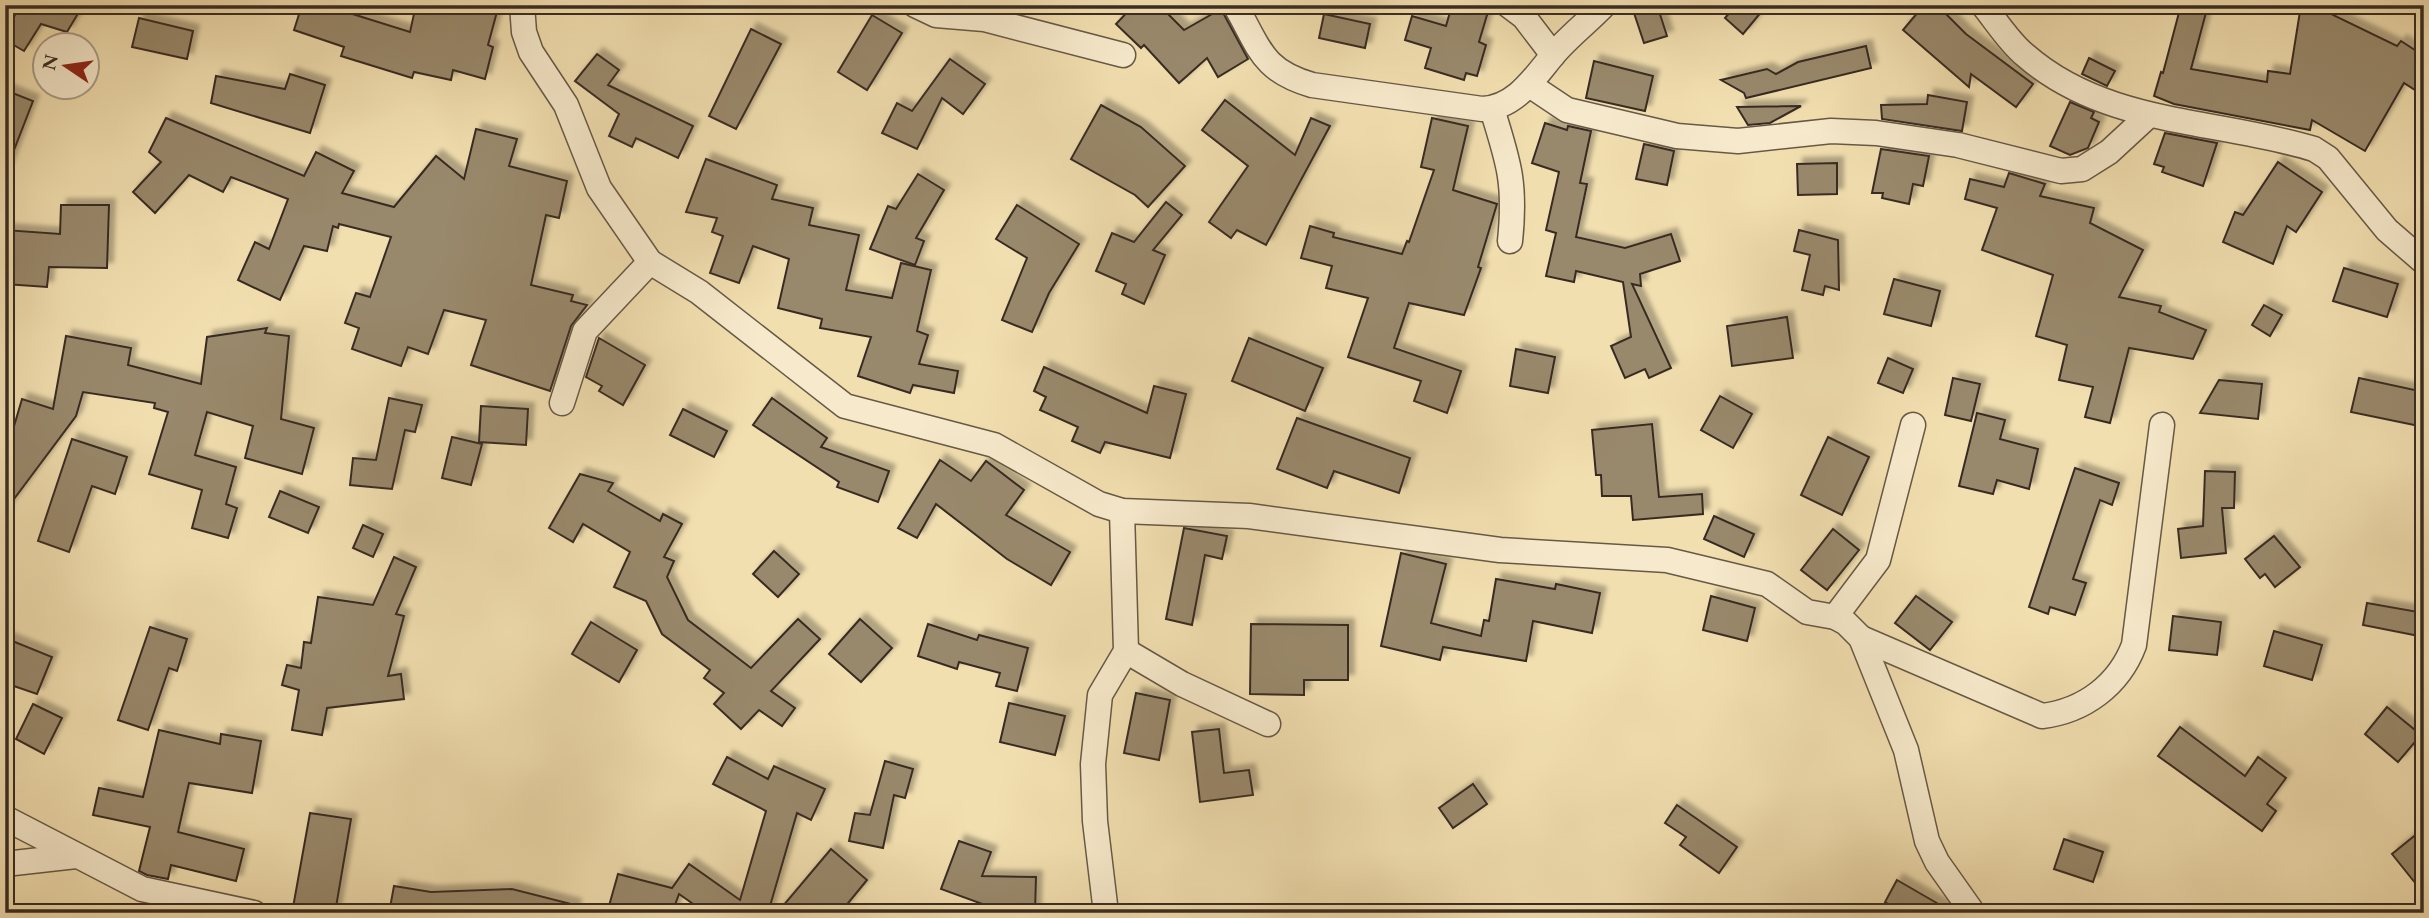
<svg xmlns="http://www.w3.org/2000/svg" width="2429" height="918" font-family="'EB Garamond',serif">
	<defs>
		<filter id="shadow"><feDropShadow dx="6" dy="-6" stdDeviation="2" flood-color="#0004"/></filter>
	</defs>
	<rect width="100%" height="100%" fill="#f2dfb0"/>
	<filter id="stains"><feTurbulence type="fractalNoise" baseFrequency=".00286" numOctaves="4"/><feColorMatrix values="0 0 0 0 .2 0 0 0 0 .09 0 0 0 0 .02 0 0 0 .5 -.17"/></filter>
	<radialGradient id="worn" r=".72"><stop offset=".6" stop-color="#630" stop-opacity="0"/><stop offset="1" stop-color="#630" stop-opacity=".3"/></radialGradient>
	<g fill="#99896c" stroke="#392c23" stroke-width="2" filter="url(#shadow)">
		<path d="M5,5H83L67,32L41,24L24,51L5,40V32L15,15L5,11Z"/>
		<path d="M302,5H345L343,11L410,32L416,5H485L498,8L488,45L493,47L485,79L453,70L451,80L414,72L412,78L341,56L344,47L294,30Z"/>
		<path d="M1134,5H1159L1184,30L1221,9L1248,59L1218,77L1207,58L1179,83L1144,45L1141,48L1116,24Z"/>
		<path d="M1452,5H1490L1479,42L1486,45L1477,76L1466,73L1464,80L1425,68L1431,48L1405,40L1412,16L1446,26Z"/>
		<path d="M1649,5H1657L1667,36L1644,43L1633,10Z"/>
		<path d="M1736,5H1767L1743,34L1725,18Z"/>
		<path d="M1924,5H1937L1966,34L2033,84L2016,107L1971,74L1969,87L1903,30Z"/>
		<path d="M2181,5H2208L2191,69L2267,82L2268,71L2290,74L2301,5H2313L2334,9L2333,15L2397,46L2401,41L2424,56V96L2404,83L2365,151L2312,120L2310,130L2174,104L2154,96L2161,72L2163,73Z"/>
		<path d="M1324,14L1370,24L1365,48L1319,38Z"/>
		<path d="M872,15L902,33L867,90L838,72Z"/>
		<path d="M139,18L193,31L187,59L132,47Z"/>
		<path d="M751,29L781,44L736,129L709,116Z"/>
		<path d="M1866,46L1871,68L1746,98L1744,93L1721,80L1767,69L1776,74L1798,62Z"/>
		<path d="M597,54L619,70L608,85L693,126L678,158L636,138L632,147L609,136L619,114L575,81Z"/>
		<path d="M2089,58L2115,71L2107,86L2082,74Z"/>
		<path d="M950,59L985,84L963,114L942,98L917,149L882,133L897,103L912,111Z"/>
		<path d="M1594,61L1653,76L1645,111L1586,98Z"/>
		<path d="M290,74L325,85L310,133L211,103L216,76L285,89Z"/>
		<path d="M5,90L33,101L7,168L5,167Z"/>
		<path d="M1928,95L1967,102L1962,131L1882,119L1881,105L1927,104Z"/>
		<path d="M1225,100L1295,155L1311,118L1330,126L1266,245L1237,230L1231,238L1209,222L1248,166L1202,130Z"/>
		<path d="M2070,102L2094,112L2091,118L2099,122L2088,148L2070,155L2050,146Z"/>
		<path d="M1101,105L1141,127L1185,166L1148,207L1135,195L1071,159Z"/>
		<path d="M1801,106L1770,123L1748,125L1737,107Z"/>
		<path d="M166,118L304,176L316,152L354,171L342,193L394,207L436,156L464,179L476,129L517,139L509,166L567,181L559,218L546,215L531,285L573,295L571,301L587,305L571,326L550,391L471,365L486,320L444,310L428,354L408,347L401,366L352,349L359,328L345,323L356,293L370,297L391,237L339,224L338,228L333,226L327,251L304,246L280,300L238,280L255,242L269,249L288,199L231,177L223,192L189,175L155,213L133,192L161,162L149,152Z"/>
		<path d="M1432,118L1468,126L1453,190L1497,204L1478,267L1481,268L1464,315L1409,303L1394,348L1461,371L1447,413L1414,401L1421,381L1348,357L1368,298L1326,288L1332,266L1301,258L1310,226L1334,233L1333,237L1402,254L1407,241L1409,242L1434,170L1421,167Z"/>
		<path d="M1545,123L1567,130L1568,126L1591,131L1580,183L1587,184L1576,237L1625,248L1671,234L1680,261L1640,274L1641,286L1632,284L1671,368L1649,378L1645,369L1625,378L1611,346L1631,337L1623,282L1576,271L1574,282L1546,276L1556,233L1546,230L1559,172L1532,163Z"/>
		<path d="M2165,133L2217,143L2203,186L2162,172L2164,167L2154,164Z"/>
		<path d="M1644,144L1674,151L1667,185L1636,179Z"/>
		<path d="M1881,149L1929,156L1923,186L1913,184L1909,204L1882,198L1883,193H1872Z"/>
		<path d="M706,159L777,185L772,199L813,208L809,225L859,235L846,290L892,298L901,263L931,270L917,331L928,335L919,364L958,371L954,393L913,385L910,393L858,376L871,337L820,328L822,319L778,308L789,259L753,246L739,283L710,273L723,236L712,232L717,218L686,212Z"/>
		<path d="M2278,162L2322,192L2296,232L2287,226L2273,264L2223,242L2235,212L2243,215Z"/>
		<path d="M1837,163V194L1798,195L1797,164Z"/>
		<path d="M2009,173L2045,184L2040,196L2094,208L2090,223L2143,250L2119,297L2161,306L2159,312L2206,330L2193,359L2129,348L2110,423L2085,417L2093,387L2059,380L2067,345L2036,336L2053,275L1982,250L1997,208L1965,199L1970,179L2004,187Z"/>
		<path d="M918,174L944,190L916,238L924,241L915,265L870,249L888,206L896,209Z"/>
		<path d="M1166,202L1182,215L1153,250L1165,255L1144,304L1122,294L1126,284L1096,271L1112,233L1134,242Z"/>
		<path d="M61,205H109L107,268L49,267L47,287L5,284V230L60,234Z"/>
		<path d="M1017,205L1079,244L1049,293L1032,332L1002,320L1027,258L996,239Z"/>
		<path d="M1799,230L1838,240L1839,290L1825,286L1823,295L1802,290L1810,255L1794,251Z"/>
		<path d="M2344,268L2398,284L2387,317L2333,301Z"/>
		<path d="M1894,279L1940,291L1931,326L1884,314Z"/>
		<path d="M2264,305L2282,315L2270,336L2252,325Z"/>
		<path d="M1787,317L1793,358L1732,366L1727,326Z"/>
		<path d="M267,328L265,333L289,336L281,419L314,428L302,474L245,458L253,426L207,412L195,455L236,467L226,504L237,508L228,538L192,528L202,490L149,474L168,412L154,408L155,403L83,392L76,416L5,511V457L22,399L53,409L66,336L131,348L128,365L201,384L207,337Z"/>
		<path d="M599,338L645,365L623,405L599,391L602,386L586,377Z"/>
		<path d="M1249,338L1323,368L1305,411L1232,381Z"/>
		<path d="M1516,349L1555,357L1548,393L1510,386Z"/>
		<path d="M1888,358L1913,369L1903,393L1878,383Z"/>
		<path d="M1044,367L1147,413L1154,386L1186,394L1170,458L1105,442L1100,453L1072,441L1078,427L1040,410L1046,397L1034,391Z"/>
		<path d="M1953,378L1980,384L1971,421L1945,415Z"/>
		<path d="M2359,378L2424,392V427L2351,412Z"/>
		<path d="M2219,380L2262,384L2258,419L2200,413Z"/>
		<path d="M1720,396L1752,414L1733,448L1701,430Z"/>
		<path d="M389,398L422,405L415,432L405,430L392,489L350,485L353,458L376,460Z"/>
		<path d="M772,398L827,438L821,447L889,471L878,502L837,487L839,482L753,425Z"/>
		<path d="M481,406L528,409L526,445L479,442Z"/>
		<path d="M683,409L727,431L714,457L670,435Z"/>
		<path d="M1977,413L2005,420L2000,439L2038,449L2029,489L1997,480L1993,494L1959,486Z"/>
		<path d="M1297,418L1410,458L1399,493L1334,471L1327,488L1277,469Z"/>
		<path d="M1652,424L1659,497L1702,494L1703,514L1633,520L1631,496H1602L1601,475H1596L1592,430Z"/>
		<path d="M452,437L482,444L471,485L442,478Z"/>
		<path d="M1828,437L1869,457L1842,515L1801,495Z"/>
		<path d="M72,439L127,457L115,494L92,486L69,552L38,541Z"/>
		<path d="M940,460L971,481L986,461L1024,490L1006,515L1070,552L1051,585L1007,559L936,504L917,538L898,528Z"/>
		<path d="M2075,468L2119,483L2112,505L2100,500L2073,579L2086,583L2075,615L2050,607L2048,614L2029,607Z"/>
		<path d="M2205,471L2235,472L2234,508H2222L2226,553L2181,558L2178,529L2203,526Z"/>
		<path d="M580,474L613,483L608,491L660,521L663,514L682,524L664,557L674,561L667,577L688,620L751,668L798,619L820,639L771,691L795,708L782,726L759,710L741,729L714,704L724,693L704,678L710,670L662,634L646,601L614,587L630,552L583,524L573,542L549,528Z"/>
		<path d="M280,491L319,507L308,533L269,517Z"/>
		<path d="M1714,516L1754,534L1744,557L1704,539Z"/>
		<path d="M363,525L383,534L373,557L353,548Z"/>
		<path d="M1184,528L1227,536L1222,559L1205,555L1192,625L1166,619Z"/>
		<path d="M1833,529L1859,550L1827,590L1801,570Z"/>
		<path d="M2274,536L2300,567L2275,587L2265,574L2260,578L2245,559Z"/>
		<path d="M774,551L799,574L778,597L753,574Z"/>
		<path d="M1401,553L1446,564L1431,623L1481,636L1484,620L1489,621L1496,579L1555,589L1556,584L1600,593L1592,633L1533,621L1526,661L1443,647L1440,660L1381,646Z"/>
		<path d="M394,557L416,567L396,614L404,616L388,676L401,674L404,699L327,708L322,735L292,730L299,690L282,685L287,665L301,668L304,642L311,643L318,597L373,605Z"/>
		<path d="M1711,596L1755,608L1747,641L1703,630Z"/>
		<path d="M1916,596L1952,622L1930,650L1895,623Z"/>
		<path d="M2367,603L2424,613V637L2363,625Z"/>
		<path d="M2173,616L2221,622L2217,655L2169,650Z"/>
		<path d="M860,619L892,648L861,682L829,654Z"/>
		<path d="M591,622L637,650L619,682L572,654Z"/>
		<path d="M928,624L977,640L979,635L1028,648L1017,691L996,686L1000,673L959,662L957,669L918,656Z"/>
		<path d="M1251,624L1348,625V680H1304V695L1250,694Z"/>
		<path d="M150,627L187,639L177,671L169,668L148,730L118,720Z"/>
		<path d="M2274,631L2322,645L2312,680L2264,666Z"/>
		<path d="M5,638L52,657L37,694L5,683Z"/>
		<path d="M1136,693L1170,700L1159,760L1124,753Z"/>
		<path d="M1009,703L1065,716L1055,755L1000,742Z"/>
		<path d="M33,704L62,718L44,754L16,739Z"/>
		<path d="M2387,707L2421,735L2398,762L2365,734Z"/>
		<path d="M2180,727L2245,776L2258,757L2286,778L2267,804L2276,811L2262,831L2158,756Z"/>
		<path d="M1219,729L1224,773L1249,770L1253,795L1200,802L1192,732Z"/>
		<path d="M159,730L220,744L221,734L261,741L252,793L189,783L178,832L244,849L236,881L171,865L168,879L147,875L139,871L150,827L93,815L99,788L143,797Z"/>
		<path d="M727,757L768,779L774,766L825,789L811,820L797,813L768,913H706L679,894L672,913H607L618,874L672,888L689,864L740,900L766,811L713,784Z"/>
		<path d="M885,761L913,769L905,798L894,795L883,848L849,841L855,813L870,815Z"/>
		<path d="M1473,784L1487,804L1453,828L1439,808Z"/>
		<path d="M1677,805L1737,847L1719,873L1680,845L1686,837L1665,823Z"/>
		<path d="M310,813L351,819L335,913H292Z"/>
		<path d="M2424,828V894L2392,854Z"/>
		<path d="M2064,839L2103,852L2093,882L2054,869Z"/>
		<path d="M959,841L991,852L982,876L1036,877L1035,913H1007L941,889Z"/>
		<path d="M831,849L867,880L840,913H777Z"/>
		<path d="M1897,880L1954,913H1904L1885,902Z"/>
		<path d="M394,886L431,892L512,889L575,905L574,913H389Z"/>
	</g>
	<g fill="none" stroke-linecap="round" stroke-linejoin="round">
		<defs>
			<g id="minor">
				<path d="M522,5L524,32L531,52L566,105L599,188L650,262L699,292L845,406L994,445L1099,504L1122,511L1249,516L1500,550L1667,560L1767,584L1807,612L1835,617L1846,623L1861,638L1906,750L1927,841L1937,862L1973,913"/>
				<path d="M915,5L936,15L984,19L1123,55"/>
				<path d="M1235,5C1260,48 1261,70 1312,85L1482,109C1515,108 1534,78 1553,55C1568,37 1588,22 1604,5"/>
				<path d="M1508,5L1524,17L1553,55"/>
				<path d="M1983,5C1996,21 2009,42 2025,55C2106,126 2217,119 2314,149L2328,158L2387,230L2424,262"/>
				<path d="M1531,86L1567,110L1677,136L1738,141L1831,131L1876,133L1958,145L2061,171L2082,169L2109,152L2148,116"/>
				<path d="M1492,109C1509,163 1516,184 1510,241"/>
				<path d="M562,403L585,331L650,262"/>
				<path d="M1835,617L1878,560L1913,425"/>
				<path d="M1861,638L2042,716C2084,711 2119,685 2134,645L2162,425"/>
				<path d="M1126,651L1182,684L1268,724"/>
				<path d="M5,818L142,889L254,913"/>
				<path d="M5,864L76,856"/>
				<path d="M1106,913L1095,821L1093,764L1100,695L1126,651L1122,511"/>
			</g>
		</defs>
		<use href="#minor" stroke="#675946" stroke-width="27"/>
		<use href="#minor" stroke="#f7eacc" stroke-width="24"/>
	</g>
	<rect width="2429" height="918" fill="none" stroke="#f2dfb0" stroke-width="28"/>
	<rect x="7" y="7" width="2415" height="904" fill="none" stroke="#392c23" stroke-width="3.5"/>
	<rect x="14" y="14" width="2401" height="890" fill="none" stroke="#392c23" stroke-width="2"/>
	<g transform="translate(66 66) rotate(283)"><circle r="33" fill="#f7eacc" stroke="#ab9e88" stroke-width="2"/>
	<path d="M0-5L12 26L0 18L-12 26Z" fill="#8f2418"/>
	<text y="-10" font-size="19" font-weight="bold" text-anchor="middle" fill="#392c23">N</text>
	</g>
	<rect width="100%" height="100%" filter="url(#stains)"/>
	<rect width="100%" height="100%" fill="url(#worn)"/>
</svg>
